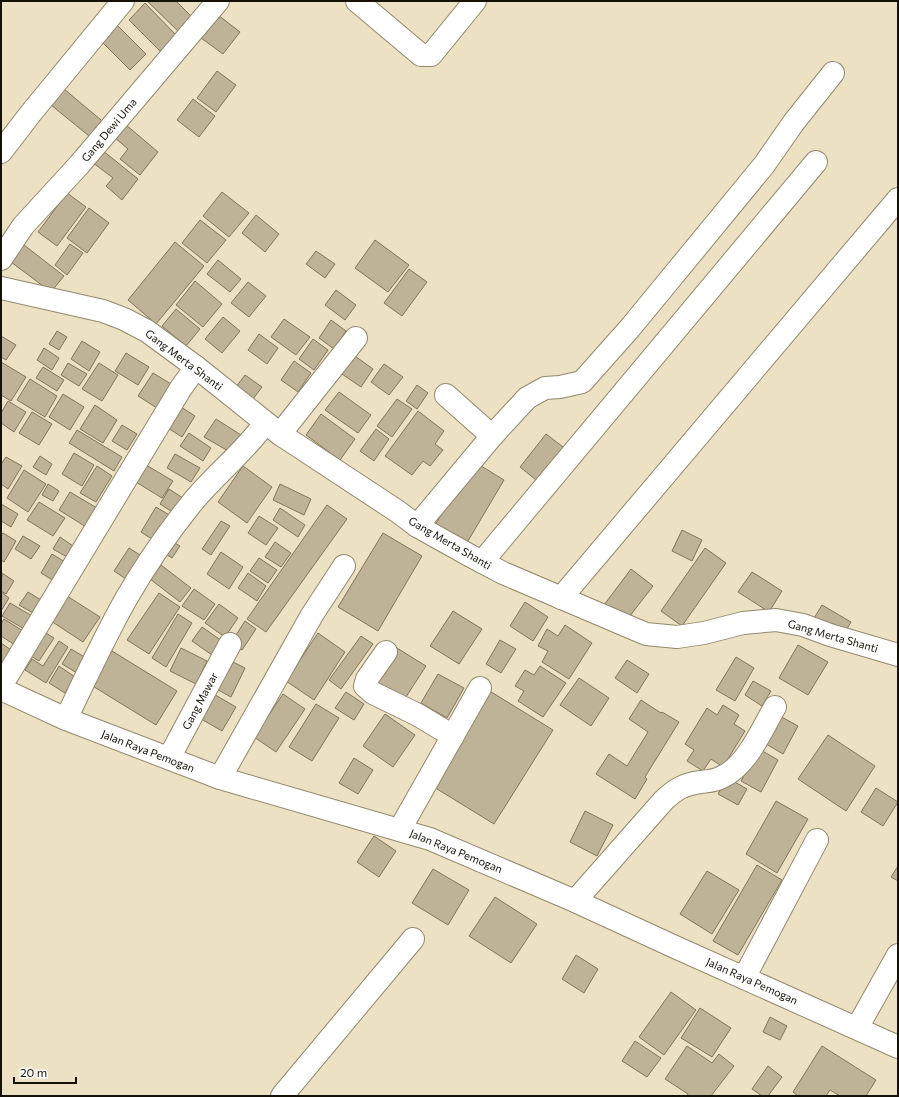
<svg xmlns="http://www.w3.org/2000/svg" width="899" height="1097" font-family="Commissioner,sans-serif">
	<rect width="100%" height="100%" fill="#ede1c4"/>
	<g fill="#beb397" stroke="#80755b">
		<path d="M147,1H176L195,20L181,34Z"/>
		<path d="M145,3L176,35L160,51L129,20Z"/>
		<path d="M218,15L240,32L223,54L201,38Z"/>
		<path d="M117,25L146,54L130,70L101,41Z"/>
		<path d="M217,71L236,85L216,112L197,98Z"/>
		<path d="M64,89L107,125L94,140L51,105Z"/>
		<path d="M193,99L215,116L199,137L177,120Z"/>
		<path d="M125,124L158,152L140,175L120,159L128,149L114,137Z"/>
		<path d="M102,150L138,179L122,200L106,186L113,178L92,162Z"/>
		<path d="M222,192L249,213L229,237L203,216Z"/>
		<path d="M67,193L86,207L57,246L38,232Z"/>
		<path d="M89,208L109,223L87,253L67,238Z"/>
		<path d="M256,215L279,234L265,252L242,233Z"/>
		<path d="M200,220L226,240L207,263L182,243Z"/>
		<path d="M375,240L409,265L388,292L355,268Z"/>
		<path d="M175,242L204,266L156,324L128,300Z"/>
		<path d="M70,244L83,253L67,275L55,265Z"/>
		<path d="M24,245L64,276L51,292L11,262Z"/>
		<path d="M316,251L335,264L325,278L306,264Z"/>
		<path d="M218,260L241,279L230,292L207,274Z"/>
		<path d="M409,269L427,282L402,316L384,303Z"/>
		<path d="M195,281L222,304L203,327L176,305Z"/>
		<path d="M248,282L266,296L249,317L231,303Z"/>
		<path d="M336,290L356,305L345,320L325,305Z"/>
		<path d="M176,309L200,329L186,346L162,326Z"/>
		<path d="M223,317L240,331L222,353L205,339Z"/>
		<path d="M284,319L310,337L296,355L271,337Z"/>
		<path d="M331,320L346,331L334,349L319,338Z"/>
		<path d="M57,331L67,337L59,350L49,344Z"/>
		<path d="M259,334L278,348L267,364L248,350Z"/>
		<path d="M1,336L16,345L6,360L1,357Z"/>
		<path d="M313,339L328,350L314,370L299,359Z"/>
		<path d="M82,341L100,352L89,371L71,359Z"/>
		<path d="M44,348L59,358L52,370L37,360Z"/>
		<path d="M126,353L149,367L138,385L115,371Z"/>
		<path d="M352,354L373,369L361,387L339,372Z"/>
		<path d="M294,361L311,373L298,392L281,380Z"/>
		<path d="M1,362L26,377L11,401L1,395Z"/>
		<path d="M68,363L87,374L79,386L61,375Z"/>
		<path d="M99,363L118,375L102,401L82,389Z"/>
		<path d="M384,364L403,377L389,395L371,382Z"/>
		<path d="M43,367L64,380L57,391L36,378Z"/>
		<path d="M153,373L171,384L157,408L138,396Z"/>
		<path d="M245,375L262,387L253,399L236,387Z"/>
		<path d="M30,379L57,396L45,417L17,400Z"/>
		<path d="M417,385L428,393L417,409L406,401Z"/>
		<path d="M339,392L371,415L358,433L325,410Z"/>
		<path d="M63,394L84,407L70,430L49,417Z"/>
		<path d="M397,399L412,409L392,437L377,426Z"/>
		<path d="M8,401L26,412L14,432L1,423V413Z"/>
		<path d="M173,402L195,416L182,437L160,423Z"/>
		<path d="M95,405L117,420L103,443L80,429Z"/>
		<path d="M418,411L444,431L435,444L443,450L430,466L423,461L412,475L385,456Z"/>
		<path d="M32,412L52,424L39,445L19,433Z"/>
		<path d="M321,414L355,439L340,460L306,435Z"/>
		<path d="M216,419L241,435L230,452L204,437Z"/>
		<path d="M122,425L137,434L127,450L112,441Z"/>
		<path d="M376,429L389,439L374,461L360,451Z"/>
		<path d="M77,430L122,457L114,471L69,443Z"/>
		<path d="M189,433L211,448L203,461L180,446Z"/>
		<path d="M546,434L567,450L541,484L520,467Z"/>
		<path d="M74,453L94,465L82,486L62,474Z"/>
		<path d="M175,454L200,468L191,482L167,468Z"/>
		<path d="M40,456L52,464L46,475L33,467Z"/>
		<path d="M6,457L22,466L8,489L1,484V464Z"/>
		<path d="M473,461L504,480L465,546L434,527Z"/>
		<path d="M141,462L173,481L162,498L131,479Z"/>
		<path d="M97,466L112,476L96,502L80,493Z"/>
		<path d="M243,466L272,487L247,523L218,502Z"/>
		<path d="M24,470L46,484L28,512L7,498Z"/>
		<path d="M48,484L59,491L53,501L42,495Z"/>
		<path d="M280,484L311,499L304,515L273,500Z"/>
		<path d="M169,489L183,498L174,513L160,504Z"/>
		<path d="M70,492L97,508L86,527L59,510Z"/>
		<path d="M39,502L65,518L53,536L27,520Z"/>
		<path d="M1,504L18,514L11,527L1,521Z"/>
		<path d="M327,505L347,519L266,632L247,619Z"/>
		<path d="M156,507L171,516L155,541L141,532Z"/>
		<path d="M280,508L305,525L298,537L273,520Z"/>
		<path d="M259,516L278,528L266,545L248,533Z"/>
		<path d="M221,521L230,526L211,555L202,549Z"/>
		<path d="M682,530L702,540L692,561L672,551Z"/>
		<path d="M3,533L16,541L4,562L1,560V535Z"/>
		<path d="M383,533L422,556L378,631L338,607Z"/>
		<path d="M23,536L40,546L31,559L15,549Z"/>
		<path d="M60,537L73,546L67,557L53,549Z"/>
		<path d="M168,539L180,546L172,558L161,551Z"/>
		<path d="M275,542L291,553L281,567L265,557Z"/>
		<path d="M129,548L140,555L126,579L114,571Z"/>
		<path d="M705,548L726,563L682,626L661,611Z"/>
		<path d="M221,552L243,567L229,589L207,574Z"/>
		<path d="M52,554L65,562L54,581L41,573Z"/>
		<path d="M259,558L277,570L268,583L250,571Z"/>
		<path d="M161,565L191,588L180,602L150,579Z"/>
		<path d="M631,569L653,586L626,621L604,605Z"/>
		<path d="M752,572L782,591L769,612L738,592Z"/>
		<path d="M2,573L14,581L6,594L1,591Z"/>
		<path d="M248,573L266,586L257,601L238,588Z"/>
		<path d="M194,589L215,604L204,620L182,606Z"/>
		<path d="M1,592L9,598L1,611Z"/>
		<path d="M28,592L41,600L33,613L19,605Z"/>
		<path d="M159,593L180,607L149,654L127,640Z"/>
		<path d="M67,596L100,617L83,642L51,621Z"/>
		<path d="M525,602L548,617L533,641L510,626Z"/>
		<path d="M10,603L34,617L26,630L2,616Z"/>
		<path d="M219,604L238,618L225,637L205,623Z"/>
		<path d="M822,605L851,622L842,637L813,620Z"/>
		<path d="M453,611L482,629L459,664L430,646Z"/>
		<path d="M178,614L192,623L166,667L152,658Z"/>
		<path d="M4,619L23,631L15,645L1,636V624Z"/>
		<path d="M245,621L256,629L242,650L231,643Z"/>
		<path d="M565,625L592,643L569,679L542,662L548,651L538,646L547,629L558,636Z"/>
		<path d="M202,627L222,641L212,655L192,641Z"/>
		<path d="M38,628L54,638L39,661L23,651Z"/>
		<path d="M318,633L345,652L314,700L286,681Z"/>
		<path d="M361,636L373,644L341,689L329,680Z"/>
		<path d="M500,640L516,649L501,673L486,664Z"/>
		<path d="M59,641L68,647L46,683L25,670L32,659L43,666Z"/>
		<path d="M1,643L14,652L1,670Z"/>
		<path d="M798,645L828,662L808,695L779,678Z"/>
		<path d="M181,648L207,661L196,684L170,671Z"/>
		<path d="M397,648L426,666L404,700L376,681Z"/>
		<path d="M71,649L86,658L77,673L62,664Z"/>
		<path d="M112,651L177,691L156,725L91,685Z"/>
		<path d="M736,657L754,668L735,701L716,690Z"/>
		<path d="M225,658L245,668L231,697L211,686Z"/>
		<path d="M627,660L649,674L637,693L615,678Z"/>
		<path d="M59,666L75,677L65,693L49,683Z"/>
		<path d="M540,666L566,683L543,717L518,701L524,691L515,686L525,670L534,675Z"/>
		<path d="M438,674L464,688L447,718L421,703Z"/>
		<path d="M579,678L609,698L591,726L560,705Z"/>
		<path d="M753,681L771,691L762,706L745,695Z"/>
		<path d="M488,690L553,730L494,824L429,784Z"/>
		<path d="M210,692L236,707L222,731L196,716Z"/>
		<path d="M346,692L364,704L354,720L335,708Z"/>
		<path d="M283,694L305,709L276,752L254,737Z"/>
		<path d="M641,700L661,713L662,712L679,722L645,777L647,779L635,799L596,774L609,754L627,766L648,732L629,719Z"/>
		<path d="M316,704L339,718L312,761L289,747Z"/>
		<path d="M723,705L739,715L734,724L745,731L723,767L711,759L703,771L687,761L694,750L685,744L707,708L717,715Z"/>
		<path d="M385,714L415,735L393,767L363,746Z"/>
		<path d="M776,714L798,726L783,754L761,741Z"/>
		<path d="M828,735L875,766L846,811L798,779Z"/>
		<path d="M759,749L778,760L761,792L741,781Z"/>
		<path d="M354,758L373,770L358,794L339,783Z"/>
		<path d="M728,778L747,789L738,805L718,794Z"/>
		<path d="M876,788L898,802L883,826L861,812Z"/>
		<path d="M776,801L808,819L777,873L746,854Z"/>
		<path d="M585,811L613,825L597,856L570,842Z"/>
		<path d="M374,836L396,851L379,877L357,862Z"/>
		<path d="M757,865L782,880L738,955L713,941Z"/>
		<path d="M898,866V881L891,877Z"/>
		<path d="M433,869L469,890L448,925L412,903Z"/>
		<path d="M707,871L739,890L712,934L680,914Z"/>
		<path d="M495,897L537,924L511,963L469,936Z"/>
		<path d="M576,955L598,969L584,993L562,979Z"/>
		<path d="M671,992L696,1010L664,1055L639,1037Z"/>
		<path d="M700,1008L731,1028L712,1057L681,1038Z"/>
		<path d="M770,1017L787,1026L780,1040L763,1032Z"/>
		<path d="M635,1041L661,1058L647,1077L622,1061Z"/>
		<path d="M687,1046L712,1063L719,1054L734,1066L711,1096H687L688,1094L665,1079Z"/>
		<path d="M822,1046L876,1080L866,1096H840L830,1090L826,1096H798L793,1092Z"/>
		<path d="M768,1066L782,1077L768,1096H762L752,1089Z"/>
	</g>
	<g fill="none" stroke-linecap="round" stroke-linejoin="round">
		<defs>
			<g id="minor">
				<path d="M357,1L421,55H431L475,1"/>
				<path d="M1,152L31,113L123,1"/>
				<path d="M1,259L23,226L79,165L218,1"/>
				<path d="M1,288L103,311L124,319L147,331L196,367L280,434L397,511L417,526L469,555L503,573L646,634L677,637L704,633L743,623L776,620L803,625L830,635L898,655"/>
				<path d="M446,395L492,436"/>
				<path d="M280,434L356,338"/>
				<path d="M417,526L492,436L527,398L545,388L560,387L582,382L630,328L764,165L794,122L833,73"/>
				<path d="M482,562L816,162"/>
				<path d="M561,598L898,199"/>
				<path d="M386,652L367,679L365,686L373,693L418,715L453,736"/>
				<path d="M1,686L181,388L196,367"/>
				<path d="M1,689L66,719L220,778L430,839L575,901L675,947L898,1047"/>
				<path d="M66,719C85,679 104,638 126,599C145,566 167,534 191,504C214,475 244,453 265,423"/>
				<path d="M169,758L230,644"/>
				<path d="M220,778L312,615L344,566"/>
				<path d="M400,829L480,688"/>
				<path d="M575,901L664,800C676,789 684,784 701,782C709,781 715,781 722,777C747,766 762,729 775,707"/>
				<path d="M744,978L817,840"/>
				<path d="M857,1028L898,955"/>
				<path d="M282,1096L413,939"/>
			</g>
		</defs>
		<use href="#minor" stroke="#93886d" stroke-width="24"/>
		<use href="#minor" stroke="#fff" stroke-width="22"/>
	</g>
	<g text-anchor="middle" stroke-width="4" stroke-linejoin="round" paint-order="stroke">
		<g font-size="11" fill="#151107" stroke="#fff">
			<text transform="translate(109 130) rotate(-50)" y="4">Gang Dewi Uma</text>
			<text transform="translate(184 360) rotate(37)" y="4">Gang Merta Shanti</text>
			<text transform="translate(450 543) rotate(30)" y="4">Gang Merta Shanti</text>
			<text transform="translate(833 636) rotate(16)" y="4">Gang Merta Shanti</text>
			<text transform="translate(200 701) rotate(-62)" y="4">Gang Mawar</text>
			<text transform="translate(148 751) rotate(21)" y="4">Jalan Raya Pemogan</text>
			<text transform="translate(456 851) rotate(22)" y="4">Jalan Raya Pemogan</text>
			<text transform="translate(752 981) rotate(24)" y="4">Jalan Raya Pemogan</text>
		</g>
	</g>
	<rect width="899" height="1097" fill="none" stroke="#151107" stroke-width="4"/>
	<path d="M14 1077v6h62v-6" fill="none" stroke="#151107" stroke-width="2"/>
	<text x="20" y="1077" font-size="12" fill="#151107" stroke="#ffffff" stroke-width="3" paint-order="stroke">20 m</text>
</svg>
